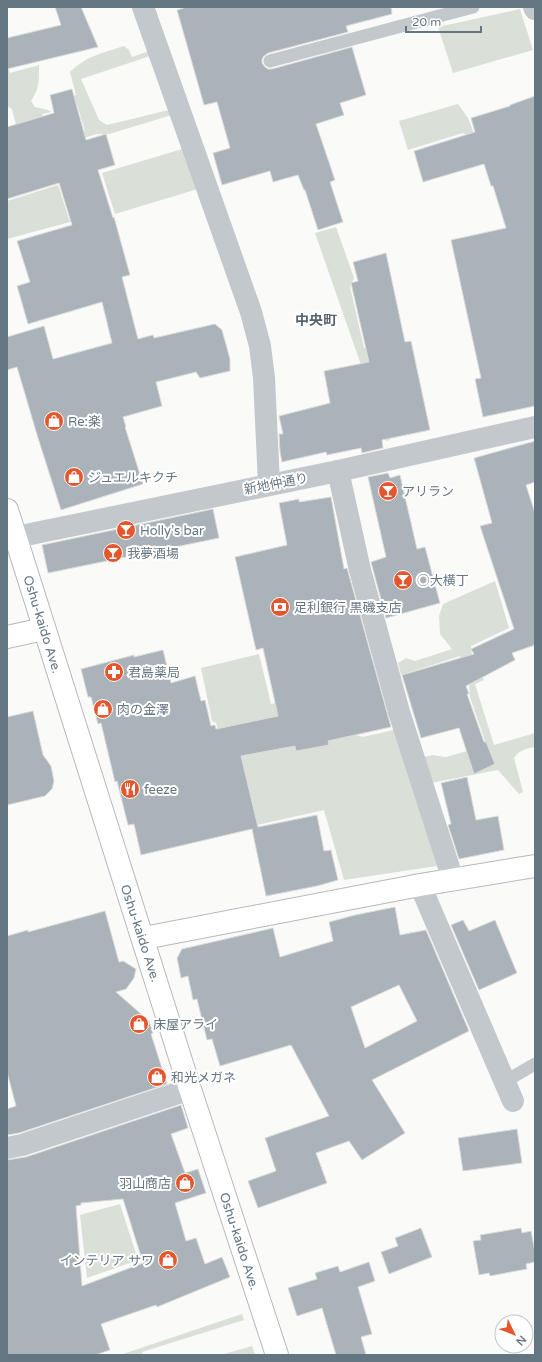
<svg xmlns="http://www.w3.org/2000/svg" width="542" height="1362" font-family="'Varela Round','Noto Sans JP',sans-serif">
	<rect width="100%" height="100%" fill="#fafaf8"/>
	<g fill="#dadfd7">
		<path d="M520,9L533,50L453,73L438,27Z"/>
		<path d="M124,46L129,50L132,57L155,49L156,54L81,79L99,120L107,125L173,109L175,114L109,134H97L45,149L19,137L12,109L7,106V65L10,73L39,65C39,80 40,88 31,101L35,107L48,110L51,112L42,114L49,139L85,131L77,104L66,102L63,99L76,95L70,72C86,56 103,53 124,46Z"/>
		<path d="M458,104L468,118L475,136L470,137L463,133L408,150L399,121Z"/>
		<path d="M189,147L201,188L115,214L102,173Z"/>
		<path d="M58,185L70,222L7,239V201Z"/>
		<path d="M336,227L354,278L350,287L364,348L385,345L381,393L390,440L386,441L374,394L360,362L315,233Z"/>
		<path d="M495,581L509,628L471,646L472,656L484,680L475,684L494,745L535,733V747C527,748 518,751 514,758L523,792L519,794L498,770L431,783L424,757L433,755L446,757L467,751L493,764L470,697L469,685L460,656L401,675L398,663L406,658L415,661L452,649L440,634L439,616L443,604Z"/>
		<path d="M259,654L271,704L341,690L353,734L363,737L397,729L437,866L344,880L324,810L249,827L216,723L212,721L201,668Z"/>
		<path d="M120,1204L138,1260L87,1278L80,1215Z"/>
		<path d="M242,1314L244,1320L142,1352V1355H120Z"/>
		<path d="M252,1346L255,1355H221Z"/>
	</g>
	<g fill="#aab3b9" stroke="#dcdcda" fill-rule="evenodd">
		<path d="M55,7H81L98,47L7,69V38L61,25Z"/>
		<path d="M187,7H391L392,14L346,26L348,32L268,53L264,56L262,59V63L265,67L268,69H272L352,47L366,95L340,103L344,115L316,124L335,180L330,182L343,222L318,230L305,190H304L298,175L273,182L270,171L222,185L213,153L230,148L217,102L204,105L177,10Z"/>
		<path d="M72,89L86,140L106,134L115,165L98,170L113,218L114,217L130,275L122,277L138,339L153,335L154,338L215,324L222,330L230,359V371L200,378L196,372L156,382L162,406L123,417L126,427H125L143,484L61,510L38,438L17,367L7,370V337L44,326L53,359L112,343L102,302L28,324L17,286L30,282L17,241L72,225L59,183L7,199V127L54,113L50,95Z"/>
		<path d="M535,96V406L483,417L475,379L481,378L451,240L506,228L493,186H491L484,164L423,182L414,151L475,132L471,118L510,106V105Z"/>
		<path d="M386,253L405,342L411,341L430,430L382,440L383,448L362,453L361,448L327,455L326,452L282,462L280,452L279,434H283L279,416L330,403L324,371L369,362L351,283L358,281L353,262Z"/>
		<path d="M535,441V482L526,485L535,513V645L512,653L515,660L466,686L469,694H467L484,742H486L495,764L474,774L459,728L421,738L402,675L474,654L471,649L514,629L480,526L492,523L474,458Z"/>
		<path d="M388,473L390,478L400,475L417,549L425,547L440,603L386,618L371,562L386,557L368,477Z"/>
		<path d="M331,497L344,569L347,568L391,727L328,741L329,745L296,751L295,746L241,756L258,827L317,815L324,851L331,850L338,880L317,886L266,896L252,829L141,855L134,824L128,825L117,781L115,782L101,723L98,724L91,697H88L81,669L134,655V657L163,650L171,683L195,676L201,701L205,700L211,726L215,725L216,729L278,716L263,648L256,650L235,557L287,545L279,503L299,499V502Z"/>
		<path d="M213,509L219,538L48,573L42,545Z"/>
		<path d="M33,711L43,755L51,766L54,781L52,789L45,796L7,805V717Z"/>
		<path d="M467,777L476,820L498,816L504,850L459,859L448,825L451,824L441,783Z"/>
		<path d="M395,907L400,935L426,930L469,1031L372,1080L405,1133L362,1160L349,1141L316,1153L327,1183L258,1208L248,1181L276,1171L265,1138L329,1116L291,1045L220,1066L212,1039L207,1040L197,999L193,1000L188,976L181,978L177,958L182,949L273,928L280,957L333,941L329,922L355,915ZM399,985L417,1021L365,1048L351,1007Z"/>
		<path d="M105,911L119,962L123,961L136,969L134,978L126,989L116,992L149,1021L153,1033L151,1034L167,1084L19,1133L7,1135V1109L16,1106L7,1072V936L28,930V932Z"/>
		<path d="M463,920L469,931L495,920L517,973L479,990L451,925Z"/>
		<path d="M181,1105L188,1128L171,1134L185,1173L198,1169L206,1193L175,1203L186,1241L196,1238L205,1264L222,1257L230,1277L157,1307L156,1305L101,1324L110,1350L95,1355H7V1160L26,1157ZM123,1199L143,1263L82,1286L76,1206L81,1205V1203Z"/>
		<path d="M517,1129L522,1163L463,1171L458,1138Z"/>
		<path d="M421,1228L432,1257L389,1274L381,1252L398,1246L395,1238Z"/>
		<path d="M521,1228L522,1233L531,1231L535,1252V1262L526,1264L527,1269L490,1276L489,1273L479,1275L473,1241L481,1240L480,1235Z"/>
		<path d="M369,1262L375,1281L358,1287L372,1334L361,1337L366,1355H336L322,1308L297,1316L288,1288L317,1279L315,1273L338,1266L340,1272Z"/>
	</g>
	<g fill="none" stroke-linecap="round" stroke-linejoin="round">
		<defs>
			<g id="secondary">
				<path d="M7,637L44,629"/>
				<path d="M144,938L420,885L535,866"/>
			</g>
			<path id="primary" d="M7,510L190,1089L277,1355"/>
		</defs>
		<use href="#secondary" stroke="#b3babf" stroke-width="24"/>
		<use href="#primary" stroke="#b5babe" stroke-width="24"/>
		<g stroke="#c3c8cc" stroke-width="13">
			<path d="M270,61L473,7"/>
			<path d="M504,1082L535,1064"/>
		</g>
		<g stroke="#c3c8cc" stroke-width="22">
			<path d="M143,7L251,312L260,346L264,378L269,484"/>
			<path d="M534,7L535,9"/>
			<path d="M338,471L360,570L399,712L453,880"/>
			<path d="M16,537L338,471L535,427"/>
			<path d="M420,885L513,1101"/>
			<path d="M7,1148L22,1145L190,1089"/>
		</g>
		<use href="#secondary" stroke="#fff" stroke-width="22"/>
		<use href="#primary" stroke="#fff" stroke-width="22"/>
	</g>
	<defs>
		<symbol id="shop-disc" viewBox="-11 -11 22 22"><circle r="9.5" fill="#e4572e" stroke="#fff"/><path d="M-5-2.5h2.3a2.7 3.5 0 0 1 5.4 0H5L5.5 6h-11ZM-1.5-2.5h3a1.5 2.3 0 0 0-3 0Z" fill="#fff"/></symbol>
		<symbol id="bar-disc" viewBox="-11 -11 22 22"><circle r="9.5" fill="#e4572e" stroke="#fff"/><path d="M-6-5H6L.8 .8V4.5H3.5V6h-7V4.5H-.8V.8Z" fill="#fff"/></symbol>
		<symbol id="bank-disc" viewBox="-11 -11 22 22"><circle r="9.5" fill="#e4572e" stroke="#fff"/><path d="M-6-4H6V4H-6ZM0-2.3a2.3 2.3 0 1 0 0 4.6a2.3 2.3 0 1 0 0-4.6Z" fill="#fff"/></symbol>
		<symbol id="pharmacy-disc" viewBox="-11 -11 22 22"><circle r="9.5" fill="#e4572e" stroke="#fff"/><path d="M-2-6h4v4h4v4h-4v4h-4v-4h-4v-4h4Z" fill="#fff"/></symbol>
		<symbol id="restaurant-disc" viewBox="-11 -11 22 22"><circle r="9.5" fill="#e4572e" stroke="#fff"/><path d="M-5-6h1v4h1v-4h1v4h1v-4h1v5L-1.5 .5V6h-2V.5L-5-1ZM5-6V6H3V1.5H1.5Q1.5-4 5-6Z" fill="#fff"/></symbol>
	</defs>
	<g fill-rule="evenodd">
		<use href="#shop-disc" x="43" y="410" width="22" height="22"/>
		<use href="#shop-disc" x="63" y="466" width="22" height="22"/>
		<use href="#bar-disc" x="377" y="480" width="22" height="22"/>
		<use href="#bar-disc" x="115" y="519" width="22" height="22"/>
		<use href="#bar-disc" x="102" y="542" width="22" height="22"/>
		<use href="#bar-disc" x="392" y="569" width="22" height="22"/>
		<use href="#bank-disc" x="269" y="596" width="22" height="22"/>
		<use href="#pharmacy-disc" x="103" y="661" width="22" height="22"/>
		<use href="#shop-disc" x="92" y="698" width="22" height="22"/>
		<use href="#restaurant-disc" x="119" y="778" width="22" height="22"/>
		<use href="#shop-disc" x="128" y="1013" width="22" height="22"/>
		<use href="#shop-disc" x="146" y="1066" width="22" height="22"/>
		<use href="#shop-disc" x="174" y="1172" width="22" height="22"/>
		<use href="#shop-disc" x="157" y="1249" width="22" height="22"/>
	</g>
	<g text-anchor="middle" stroke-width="4" stroke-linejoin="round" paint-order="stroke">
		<g font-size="13" fill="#657683" stroke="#fff" text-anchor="start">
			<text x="68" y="426">Re:楽</text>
			<text x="88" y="482">ジュエルキクチ</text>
			<text x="402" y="496">アリラン</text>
			<text x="140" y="535">Holly’s bar</text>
			<text x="127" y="558">我夢酒場</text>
			<text x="417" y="585">○大横丁</text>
			<text x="294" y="612">足利銀行 黒磯支店</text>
			<text x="128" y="677">君島薬局</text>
			<text x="117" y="714">肉の金澤</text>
			<text x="144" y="794">feeze</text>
			<text x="153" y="1029">床屋アライ</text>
			<text x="171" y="1082">和光メガネ</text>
			<text x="171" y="1188" text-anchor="end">羽山商店</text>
			<text x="154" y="1265" text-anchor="end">インテリア サワ</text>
		</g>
		<g font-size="13" fill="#657683" stroke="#fff">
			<text transform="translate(276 483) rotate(-11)" y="5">新地仲通り</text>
			<text transform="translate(43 624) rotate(73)" y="5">Oshu-kaido Ave.</text>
			<text transform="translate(141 933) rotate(72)" y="5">Oshu-kaido Ave.</text>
			<text transform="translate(240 1241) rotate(72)" y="5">Oshu-kaido Ave.</text>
		</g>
		<g font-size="14" font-weight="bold" fill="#57646e" stroke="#fff">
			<text x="316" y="325">中央町</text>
		</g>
	</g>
	<rect width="542" height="1362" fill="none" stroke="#657683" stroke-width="16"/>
	<g transform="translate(514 1334) rotate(133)"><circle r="19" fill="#ffffff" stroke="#c1c8cd"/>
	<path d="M0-3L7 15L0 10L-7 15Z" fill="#e4572e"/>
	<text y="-6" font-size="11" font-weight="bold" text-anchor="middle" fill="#657683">N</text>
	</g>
	<path d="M406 26v6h75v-6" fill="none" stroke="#657683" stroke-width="2"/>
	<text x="412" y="26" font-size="12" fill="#657683" stroke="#ffffff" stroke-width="3" paint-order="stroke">20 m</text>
</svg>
